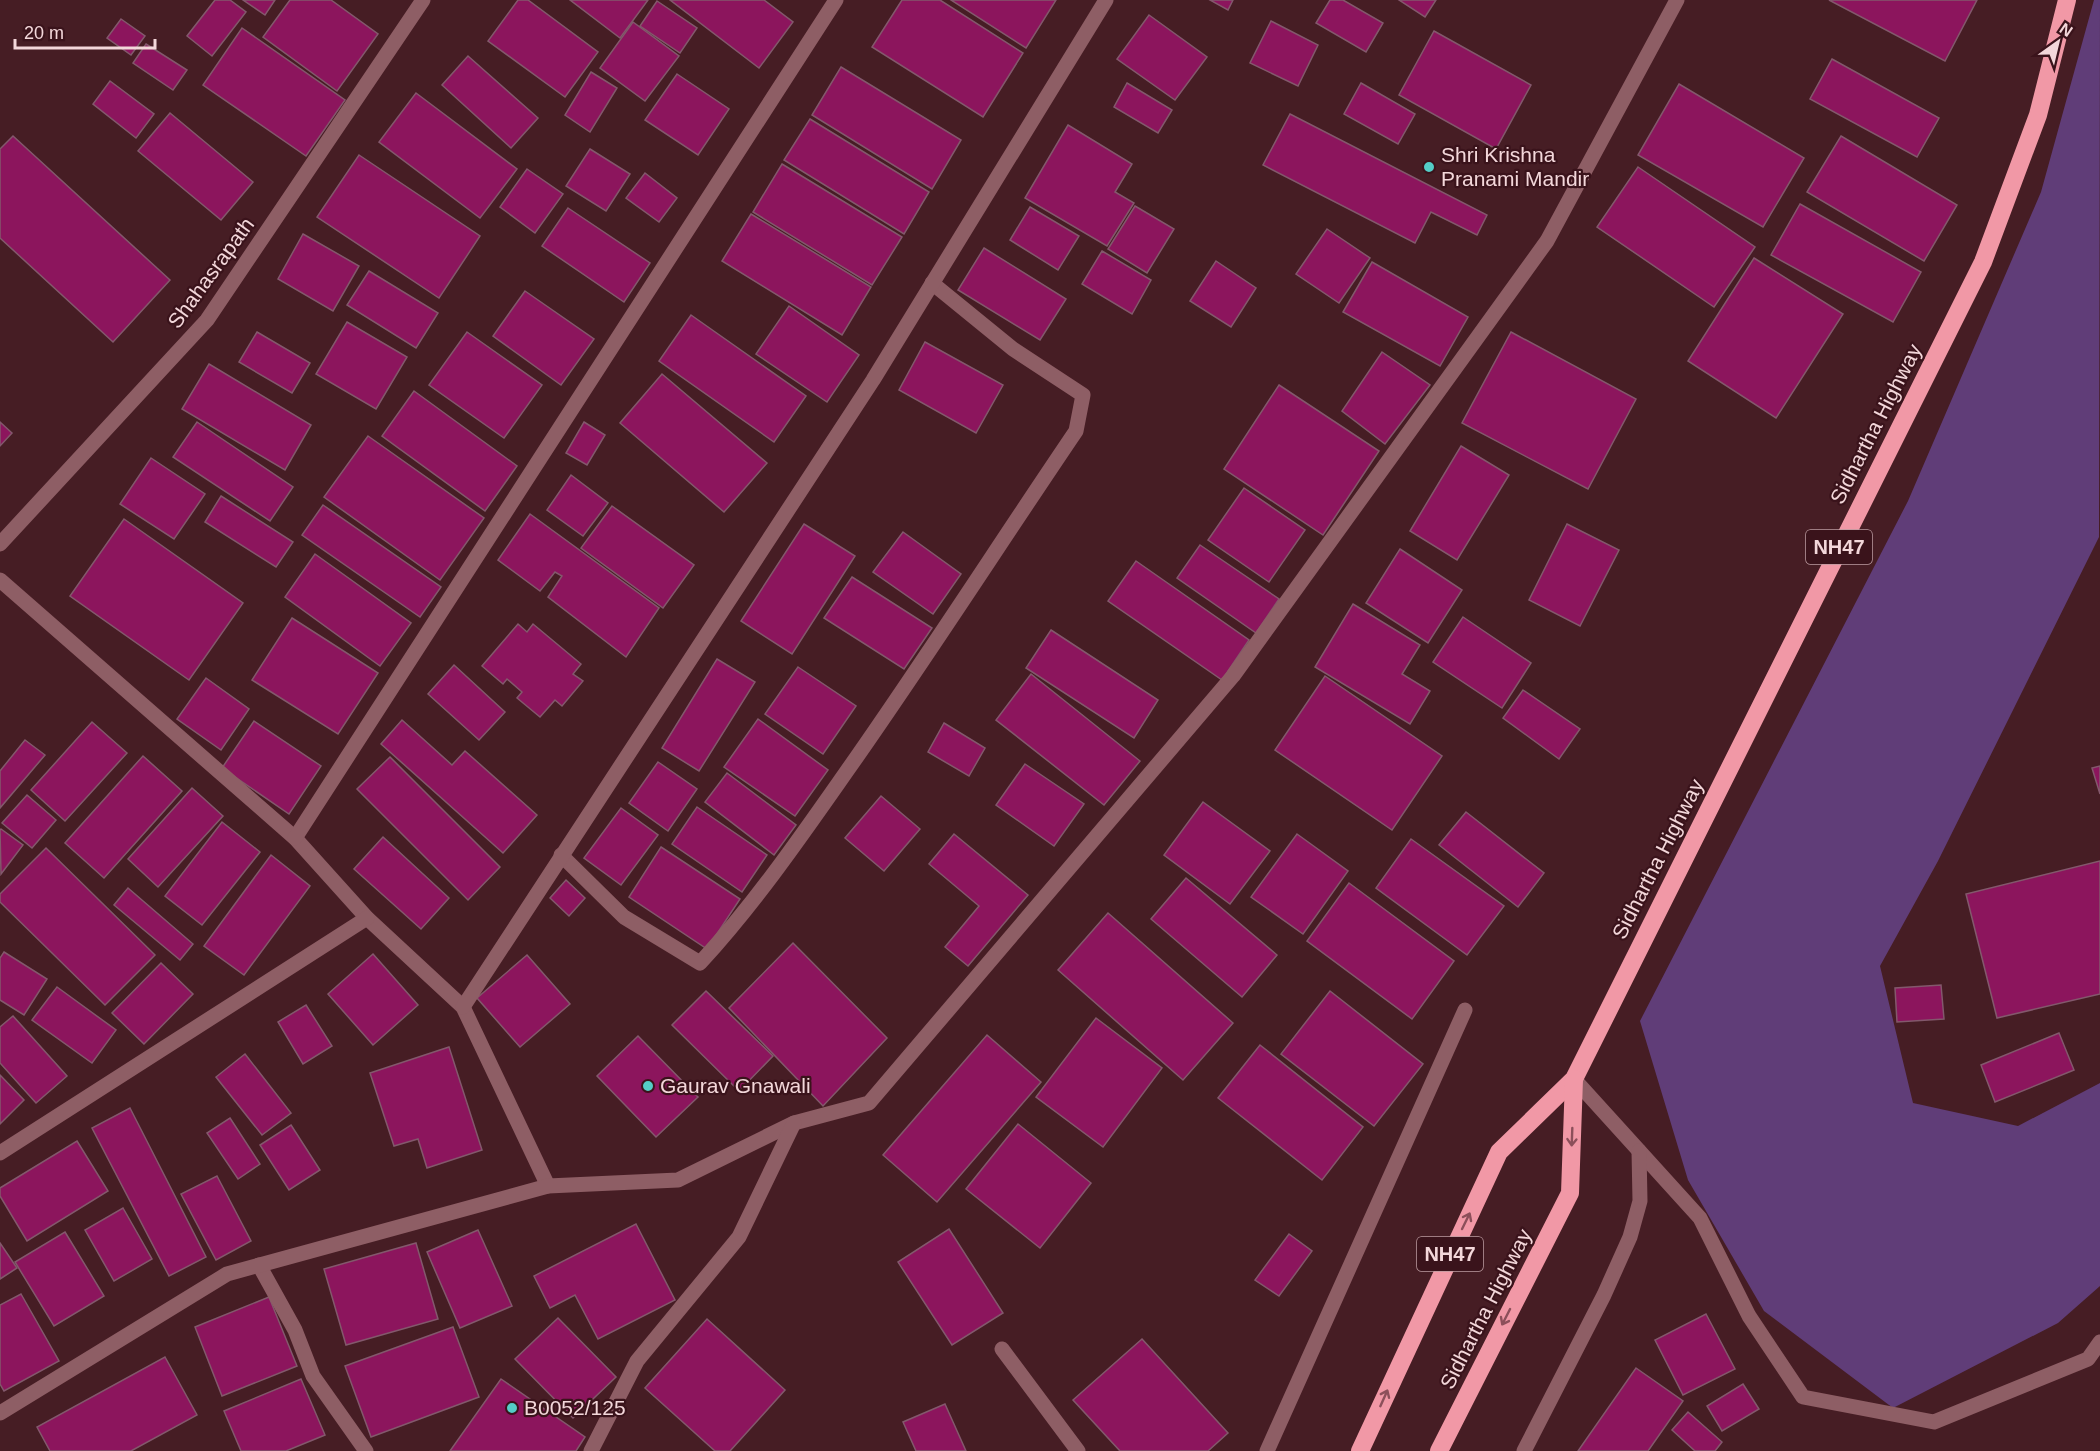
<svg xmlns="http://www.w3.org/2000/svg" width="2100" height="1451" font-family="Arial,sans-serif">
	<rect width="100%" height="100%" fill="#461d24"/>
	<path fill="#603d78" d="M2094,0H2100L2099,537L1938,861L1880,966L1913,1103L2018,1126L2100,1083V1286L2058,1323L1893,1408L1764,1311L1688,1180L1640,1021L1908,501L2041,192Z"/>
	<g fill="#8c155d" stroke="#83586c" stroke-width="1.5">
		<path d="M215,0H230L246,12L212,56L187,36Z"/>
		<path d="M243,0H275L265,15Z"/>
		<path d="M290,0H331L378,34L337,91L263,37Z"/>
		<path d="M518,0H528L598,52L565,97L488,41Z"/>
		<path d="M570,0H648L620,38Z"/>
		<path d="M670,0H764L793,22L759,68Z"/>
		<path d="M902,0H940L1023,53L983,117L872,47Z"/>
		<path d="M951,0H1056L1026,48Z"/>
		<path d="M1210,0H1233L1228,10Z"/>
		<path d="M1330,0H1343L1383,23L1366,52L1316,23Z"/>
		<path d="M1399,0H1436L1425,17Z"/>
		<path d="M1829,0H1977L1945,61Z"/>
		<path d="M657,1L697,28L680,53L640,26Z"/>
		<path d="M1149,15L1207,57L1175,100L1117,59Z"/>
		<path d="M121,19L145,36L131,55L107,38Z"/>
		<path d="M1271,21L1318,45L1298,86L1250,63Z"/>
		<path d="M633,22L679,56L645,101L600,68Z"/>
		<path d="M242,28L345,100L306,156L203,85Z"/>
		<path d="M1434,31L1531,85L1496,149L1399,95Z"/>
		<path d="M146,44L187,70L173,90L133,63Z"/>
		<path d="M468,56L538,118L511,148L442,85Z"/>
		<path d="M1832,59L1939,118L1917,157L1810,99Z"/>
		<path d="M841,67L961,140L932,189L812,115Z"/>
		<path d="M591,72L617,88L590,132L565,115Z"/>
		<path d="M677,74L729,109L698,155L645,120Z"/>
		<path d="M110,81L154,114L136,138L93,104Z"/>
		<path d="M1127,83L1172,110L1158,133L1114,107Z"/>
		<path d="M1361,83L1415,114L1398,144L1344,114Z"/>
		<path d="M1679,84L1804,158L1763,227L1638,155Z"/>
		<path d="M416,93L517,169L480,218L379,142Z"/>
		<path d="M170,113L253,182L221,220L138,151Z"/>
		<path d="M1290,114L1487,215L1477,235L1431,212L1415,243L1263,165Z"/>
		<path d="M810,119L929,192L904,234L784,160Z"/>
		<path d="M1068,125L1132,164L1115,192L1134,203L1107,246L1025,198Z"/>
		<path d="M13,136L170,280L113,342L0,238V149Z"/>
		<path d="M1841,136L1957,205L1924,261L1807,192Z"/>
		<path d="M590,149L630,174L606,211L566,186Z"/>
		<path d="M359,155L480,236L439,298L317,217Z"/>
		<path d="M782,164L902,237L872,285L753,212Z"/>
		<path d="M1638,167L1755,247L1714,307L1597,227Z"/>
		<path d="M527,169L563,194L535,233L500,207Z"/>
		<path d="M645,173L677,198L659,222L626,198Z"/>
		<path d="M1800,204L1921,272L1893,322L1771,255Z"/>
		<path d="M1135,206L1174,229L1147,273L1108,249Z"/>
		<path d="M1030,207L1079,236L1058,270L1010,240Z"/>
		<path d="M568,208L650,263L624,302L542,246Z"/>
		<path d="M751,214L871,287L842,335L722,261Z"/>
		<path d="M1327,229L1370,258L1339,303L1296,274Z"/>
		<path d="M303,234L359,266L333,311L278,279Z"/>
		<path d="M984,248L1066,299L1040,340L958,290Z"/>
		<path d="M1102,251L1151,280L1132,314L1082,284Z"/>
		<path d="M1754,258L1843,314L1776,418L1688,361Z"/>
		<path d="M1216,261L1256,288L1231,327L1190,301Z"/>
		<path d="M1372,262L1468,317L1440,366L1343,312Z"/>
		<path d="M369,271L438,313L416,348L347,305Z"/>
		<path d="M525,291L594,339L561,385L493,336Z"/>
		<path d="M789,306L859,355L827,402L756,354Z"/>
		<path d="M691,315L806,396L774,442L659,361Z"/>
		<path d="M347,322L407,357L376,409L316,374Z"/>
		<path d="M257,332L310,363L292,393L239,362Z"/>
		<path d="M467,332L542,385L504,438L429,385Z"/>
		<path d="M1511,332L1636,399L1588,489L1462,423Z"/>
		<path d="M925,342L1003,385L976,433L899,390Z"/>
		<path d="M1382,352L1430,385L1385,444L1342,411Z"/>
		<path d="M209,364L311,425L285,470L182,409Z"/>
		<path d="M662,374L767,463L724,512L620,423Z"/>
		<path d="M1279,385L1379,451L1323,535L1224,469Z"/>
		<path d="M414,391L517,466L485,511L382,436Z"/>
		<path d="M0,422L12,433L0,446Z"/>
		<path d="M197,422L293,487L270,521L173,457Z"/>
		<path d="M584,422L605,435L587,465L566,453Z"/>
		<path d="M368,436L484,518L440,580L324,497Z"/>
		<path d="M1461,446L1509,475L1457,560L1410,531Z"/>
		<path d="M151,458L205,494L174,539L120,504Z"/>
		<path d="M571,475L608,503L583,536L547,510Z"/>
		<path d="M1244,488L1305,530L1269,582L1208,540Z"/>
		<path d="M221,496L293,542L276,567L205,522Z"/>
		<path d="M323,505L441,587L420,617L302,535Z"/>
		<path d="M612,506L694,565L663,608L581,548Z"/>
		<path d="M530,514L659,608L626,657L548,597L562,576L555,572L540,591L498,560Z"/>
		<path d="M124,519L243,603L189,680L70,596Z"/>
		<path d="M804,524L855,556L792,654L741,621Z"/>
		<path d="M1567,524L1619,550L1580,626L1529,600Z"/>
		<path d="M903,532L961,574L933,614L873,572Z"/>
		<path d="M1200,545L1279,599L1256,633L1177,578Z"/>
		<path d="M1400,549L1462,590L1428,643L1366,603Z"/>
		<path d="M315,554L411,623L380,666L285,597Z"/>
		<path d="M1136,561L1249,640L1222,680L1108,601Z"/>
		<path d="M852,577L932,628L904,669L824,618Z"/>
		<path d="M1353,604L1420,645L1402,674L1430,691L1410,724L1315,667Z"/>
		<path d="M1463,617L1531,663L1502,708L1433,662Z"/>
		<path d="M292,618L378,673L338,734L252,680Z"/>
		<path d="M518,624L527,632L533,624L581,664L573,674L583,681L562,706L555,700L540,717L517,698L522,692L507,679L503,684L482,666Z"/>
		<path d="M1051,630L1158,700L1134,738L1026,668Z"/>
		<path d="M717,659L755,682L699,771L662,748Z"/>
		<path d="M454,665L505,712L479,740L428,694Z"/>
		<path d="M798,667L856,706L823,754L765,714Z"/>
		<path d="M1031,674L1140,761L1104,805L996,720Z"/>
		<path d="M1325,676L1442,756L1392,830L1275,750Z"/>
		<path d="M206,678L249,709L221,750L177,719Z"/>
		<path d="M1523,690L1580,729L1559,759L1503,718Z"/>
		<path d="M758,719L828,770L795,816L724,767Z"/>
		<path d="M402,720L452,765L465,751L537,815L503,853L381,744Z"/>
		<path d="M254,721L321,766L289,814L222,768Z"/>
		<path d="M92,722L127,753L65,821L31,790Z"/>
		<path d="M944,723L985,748L969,776L928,752Z"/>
		<path d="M25,740L45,755L0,808V771Z"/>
		<path d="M143,756L182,791L104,878L65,843Z"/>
		<path d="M390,757L500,867L468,900L357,789Z"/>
		<path d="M658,762L697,789L668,831L629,803Z"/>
		<path d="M1025,764L1084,804L1054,846L996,805Z"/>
		<path d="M2100,766V794L2092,768Z"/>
		<path d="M727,773L796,825L774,855L705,802Z"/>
		<path d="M192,788L223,816L158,887L128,859Z"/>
		<path d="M27,795L56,820L32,848L2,823Z"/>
		<path d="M881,796L920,829L884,871L845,838Z"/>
		<path d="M1203,802L1270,851L1230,904L1164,855Z"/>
		<path d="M697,807L767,855L742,892L672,844Z"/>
		<path d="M621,808L658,835L621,885L584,858Z"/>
		<path d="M1466,812L1544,873L1518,907L1439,845Z"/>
		<path d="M222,822L260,852L202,925L165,896Z"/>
		<path d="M1,829L23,845L1,874L0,830Z"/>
		<path d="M954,834L1028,895L968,966L945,947L979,906L929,864Z"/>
		<path d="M1297,834L1348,871L1303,934L1251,897Z"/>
		<path d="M383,837L449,898L421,929L354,869Z"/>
		<path d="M1411,839L1504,906L1467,955L1376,888Z"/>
		<path d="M661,847L740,899L707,949L629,897Z"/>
		<path d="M46,848L155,955L105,1005L0,902V894Z"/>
		<path d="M271,855L310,886L244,975L204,946Z"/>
		<path d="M2100,861V994L1997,1018L1966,894Z"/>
		<path d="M1186,878L1277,955L1242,997L1151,919Z"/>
		<path d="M566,880L585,898L569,916L550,898Z"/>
		<path d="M1349,883L1454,961L1412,1019L1307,941Z"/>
		<path d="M128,888L193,944L180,960L114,905Z"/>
		<path d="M1108,913L1233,1023L1183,1080L1058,970Z"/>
		<path d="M793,943L887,1038L823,1106L729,1008Z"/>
		<path d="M4,952L47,979L24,1015L0,1000V958Z"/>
		<path d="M373,954L418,1005L373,1045L328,994Z"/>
		<path d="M527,955L570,1004L520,1047L477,998Z"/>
		<path d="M161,963L193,994L144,1044L112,1013Z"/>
		<path d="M1941,985L1944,1019L1897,1022L1895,988Z"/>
		<path d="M57,987L116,1030L92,1063L32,1020Z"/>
		<path d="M706,991L773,1056L739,1091L672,1025Z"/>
		<path d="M1330,991L1423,1064L1374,1126L1281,1054Z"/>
		<path d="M306,1005L332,1046L303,1064L278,1022Z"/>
		<path d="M13,1016L67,1076L36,1103L0,1063V1027Z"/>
		<path d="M1096,1018L1162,1068L1103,1147L1036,1097Z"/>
		<path d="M2059,1033L2074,1070L1995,1102L1981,1065Z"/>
		<path d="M987,1035L1041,1082L937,1202L883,1155Z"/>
		<path d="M638,1036L698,1097L656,1137L597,1076Z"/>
		<path d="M1260,1045L1363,1127L1322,1180L1218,1098Z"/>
		<path d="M449,1047L482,1150L427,1168L418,1139L394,1146L370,1073Z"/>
		<path d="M245,1054L291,1113L262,1135L216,1077Z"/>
		<path d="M0,1075L24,1100L0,1124Z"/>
		<path d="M130,1108L206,1257L169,1276L92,1128Z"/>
		<path d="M230,1118L260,1164L238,1179L207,1133Z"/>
		<path d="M1018,1124L1091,1183L1040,1248L966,1189Z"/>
		<path d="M291,1125L320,1170L289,1190L260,1145Z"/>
		<path d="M77,1141L108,1191L27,1241L0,1196V1188Z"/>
		<path d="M217,1176L251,1241L216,1260L181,1194Z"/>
		<path d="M123,1208L152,1259L114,1281L85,1230Z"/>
		<path d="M636,1224L675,1300L598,1339L575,1295L550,1308L534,1276Z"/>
		<path d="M949,1229L1003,1313L952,1345L898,1262Z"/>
		<path d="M478,1230L512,1306L460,1328L427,1252Z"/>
		<path d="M65,1232L104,1296L54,1326L15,1262Z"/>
		<path d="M1289,1234L1312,1251L1279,1296L1255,1280Z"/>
		<path d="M0,1243L17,1268L0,1279Z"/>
		<path d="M416,1243L438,1319L346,1345L324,1269Z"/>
		<path d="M21,1294L59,1361L4,1391L0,1384V1305Z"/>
		<path d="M269,1297L297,1366L222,1396L195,1327Z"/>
		<path d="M1706,1314L1735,1369L1683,1395L1655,1340Z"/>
		<path d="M558,1318L616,1377L573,1418L515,1359Z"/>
		<path d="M707,1319L785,1390L730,1451H715L645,1388Z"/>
		<path d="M453,1327L479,1397L371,1437L345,1366Z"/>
		<path d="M1142,1339L1228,1433L1208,1451H1120L1073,1400Z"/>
		<path d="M165,1357L197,1415L131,1451H50L37,1427Z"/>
		<path d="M1636,1368L1683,1401L1648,1451H1578Z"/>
		<path d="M301,1379L325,1435L286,1451H241L224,1411Z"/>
		<path d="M501,1379L585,1437L576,1451H450Z"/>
		<path d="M1743,1384L1759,1409L1722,1431L1707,1406Z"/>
		<path d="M945,1404L966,1451H916L903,1422Z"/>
		<path d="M1688,1412L1722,1442L1715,1451H1695L1672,1430Z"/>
	</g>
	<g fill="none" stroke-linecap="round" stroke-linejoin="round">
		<g stroke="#8e5e65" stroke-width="15">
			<path d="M0,544L207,320L423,0"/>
			<path d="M0,580L295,838L367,918L463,1007L548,1186"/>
			<path d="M295,838L836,0"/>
			<path d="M561,855L624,917L700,963C756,902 802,835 849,768C927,657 1000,543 1076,431L1083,395L1013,349L932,283"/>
			<path d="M463,1007L873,380L1106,0"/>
			<path d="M1574,1079L1700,1218L1749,1316L1803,1397L1934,1422L2088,1359L2100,1342"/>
			<path d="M0,1153L367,918"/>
			<path d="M259,1265L295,1330L313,1376L366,1451"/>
			<path d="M1002,1349L1078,1451"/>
			<path d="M0,1413L227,1274L548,1186L678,1180L794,1123L869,1103L1233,676L1547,241L1677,0"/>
			<path d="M591,1451L637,1361L739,1237L794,1123"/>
			<path d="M1267,1451L1465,1010"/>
			<path d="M1524,1451L1604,1295L1630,1237L1640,1201L1639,1151"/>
		</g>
		<g stroke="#f198a6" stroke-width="18">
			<path d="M1360,1451L1499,1152L1574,1079L1983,262L2038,115L2067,0"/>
			<path d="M1439,1451L1570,1193L1574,1079"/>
		</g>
	</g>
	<defs><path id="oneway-shaft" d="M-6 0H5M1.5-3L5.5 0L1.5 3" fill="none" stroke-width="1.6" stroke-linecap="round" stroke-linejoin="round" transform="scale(1.5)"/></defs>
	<g stroke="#8c4f5a">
		<use href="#oneway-shaft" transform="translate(1572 1137) rotate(92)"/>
		<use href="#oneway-shaft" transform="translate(1466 1221) rotate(-64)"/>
		<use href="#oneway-shaft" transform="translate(1506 1317) rotate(117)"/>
		<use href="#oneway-shaft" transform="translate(1384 1398) rotate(-66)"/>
	</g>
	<g fill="#54cdc7" stroke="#3a131b" stroke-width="2">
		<circle cx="1429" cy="167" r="6"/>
		<circle cx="648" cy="1086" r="6"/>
		<circle cx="512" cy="1408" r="6"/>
	</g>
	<g text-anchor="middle" stroke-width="4.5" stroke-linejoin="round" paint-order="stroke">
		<g fill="#3a131b" stroke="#bc9ca1" stroke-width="1.5">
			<rect x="1806" y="530" width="66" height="34" rx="4.5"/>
			<rect x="1417" y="1237" width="66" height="34" rx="4.5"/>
		</g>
		<g font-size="20" font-weight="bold" fill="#f3d7da">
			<text x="1839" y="554">NH47</text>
			<text x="1450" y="1261">NH47</text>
		</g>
		<g font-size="21" fill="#f3d7da" stroke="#3a131b" text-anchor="start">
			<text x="1441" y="162">Shri Krishna<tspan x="1441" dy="24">Pranami Mandir</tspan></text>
			<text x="660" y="1093">Gaurav Gnawali</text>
			<text x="524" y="1415">B0052/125</text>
		</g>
		<g font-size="21" fill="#f3d7da" stroke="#3a131b">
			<text transform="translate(211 273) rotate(-54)" y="7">Shahasrapath</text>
			<text transform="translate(1876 424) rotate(-63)" y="7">Sidhartha Highway</text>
			<text transform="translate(1658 859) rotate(-63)" y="7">Sidhartha Highway</text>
			<text transform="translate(1486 1309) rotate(-63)" y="7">Sidhartha Highway</text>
		</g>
	</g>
	<g transform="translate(2058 42) rotate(34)" stroke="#3a131b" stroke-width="4.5" paint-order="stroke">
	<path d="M0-4.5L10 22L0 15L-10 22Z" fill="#f3d7da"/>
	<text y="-9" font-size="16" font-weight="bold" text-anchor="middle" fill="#f3d7da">N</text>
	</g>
	<path d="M15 39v9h140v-9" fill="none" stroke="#f3d7da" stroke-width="3"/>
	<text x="24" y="39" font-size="18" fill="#f3d7da" stroke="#3a131b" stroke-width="4.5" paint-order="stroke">20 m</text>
</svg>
